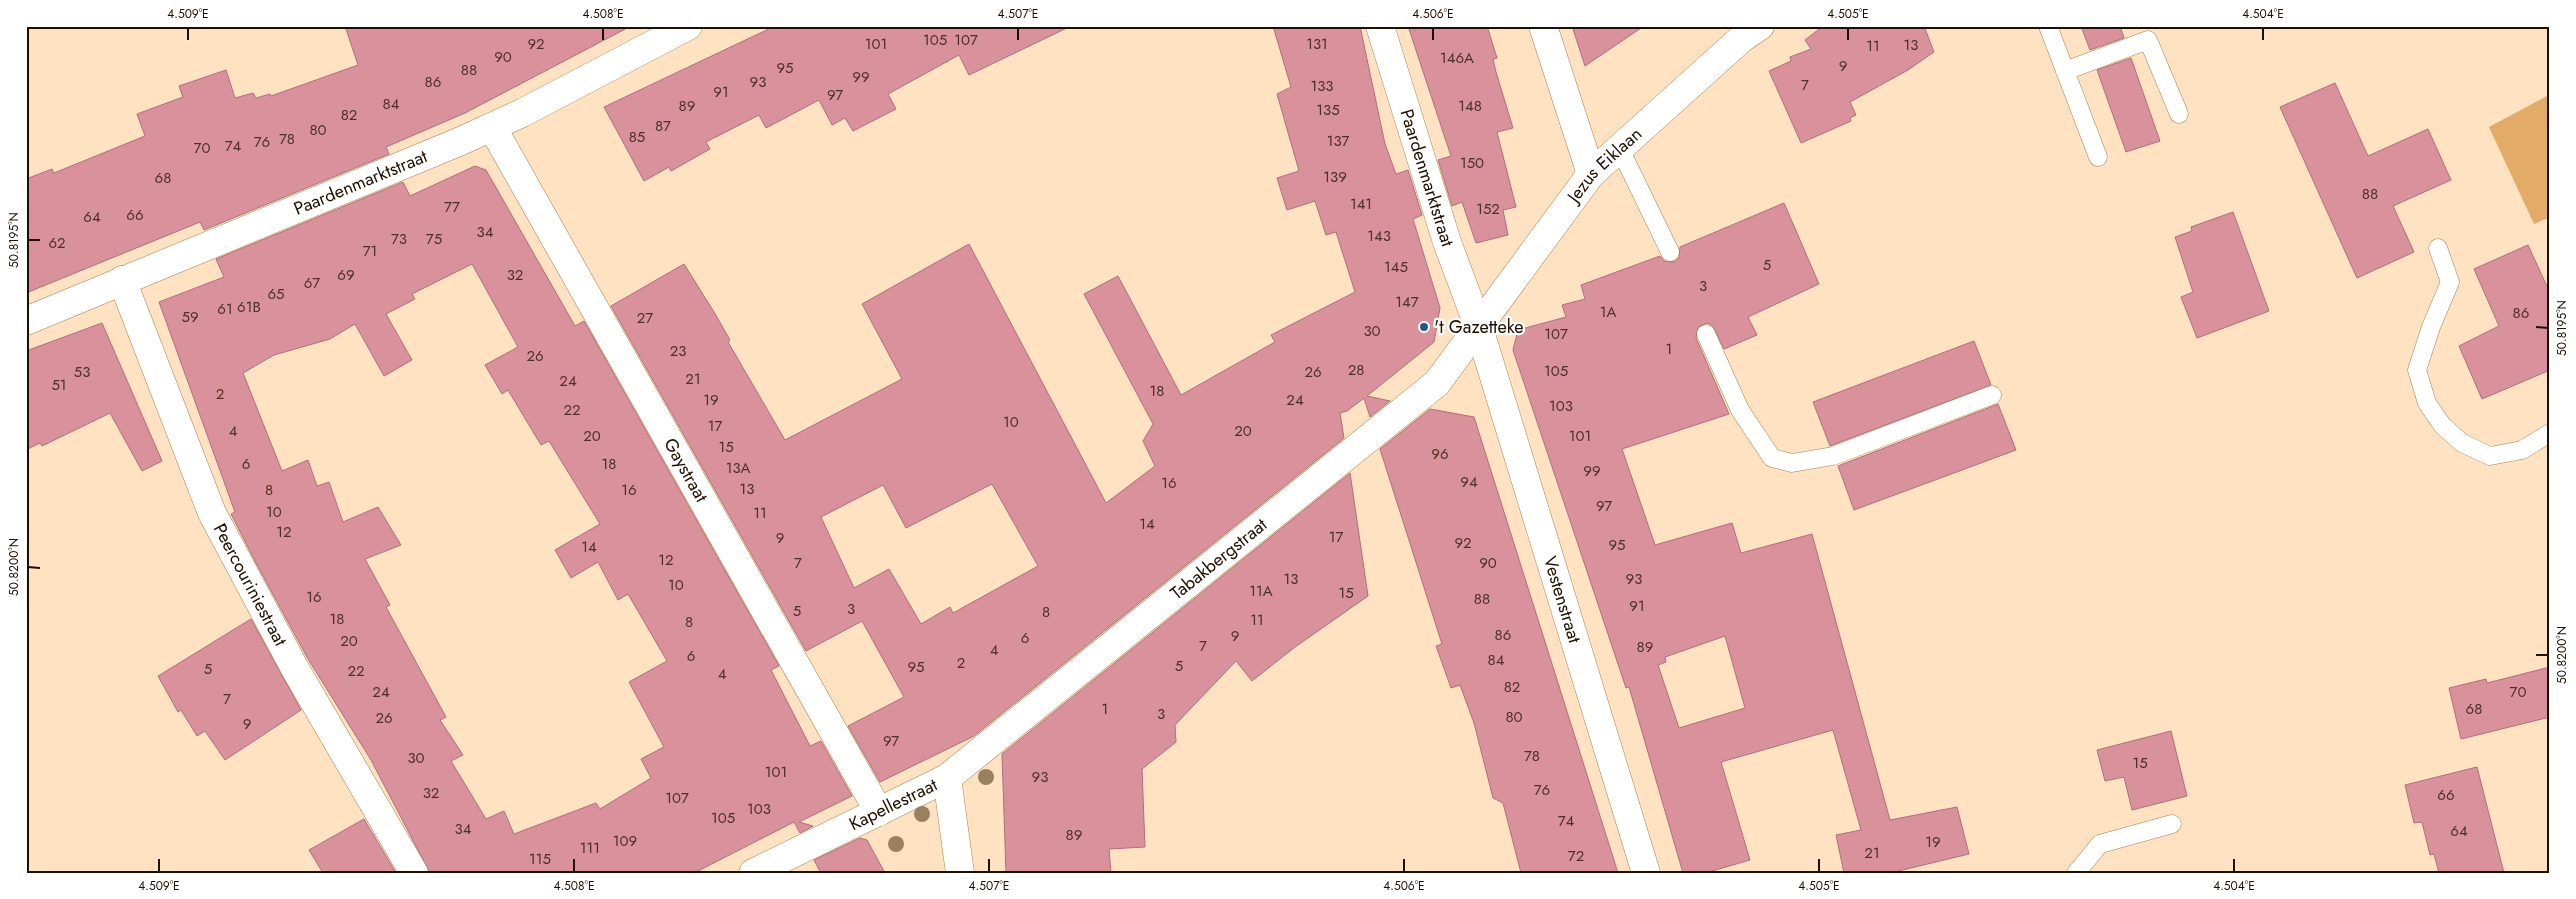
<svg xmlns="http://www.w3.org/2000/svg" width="2576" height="899" font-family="Jost,sans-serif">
	<rect width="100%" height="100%" fill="#fee2c2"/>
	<path fill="#e2ab67" d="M2547,96L2550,102V217L2534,224L2489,127Z"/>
	<g fill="#d9929b" stroke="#b26e78" fill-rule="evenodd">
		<path d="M345,26H631L465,113L386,147L389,154L204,230L200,222L26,293V179L52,169L54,173L145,136L137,114L183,97L179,86L226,70L235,98L253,93L256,98L270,94L271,96L358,65Z"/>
		<path d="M775,26H1071L969,75L959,55L888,94L896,109L853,131L845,118L832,125L819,100L766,128L759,115L706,142L710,149L671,171L669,167L644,181L604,107Z"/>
		<path d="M1273,26H1360L1385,144L1396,174L1408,170L1422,215L1413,219L1440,308L1434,342L1367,396L1390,401L1370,417L1364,398L1347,411L1340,413L1344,438L974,736L880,782L848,726L904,697L862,621L806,651L611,306L684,264L714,312L730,340L728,342L785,440L902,379L862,304L969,244L1106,503L1155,466L1143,441L1153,424L1084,294L1118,276L1181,395L1275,342L1271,335L1355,292L1336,232L1326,235L1315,201L1287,210L1277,178L1299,171L1277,94L1291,87ZM992,484L1038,566L953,613L950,607L921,624L889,569L854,588L821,517L883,485L906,528Z"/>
		<path d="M1408,26H1487L1497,58L1493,59L1496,72L1513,128L1497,132L1516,207L1503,210L1508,235L1476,243L1462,202L1452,206L1438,160L1451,156Z"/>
		<path d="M1572,26H1644L1585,66Z"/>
		<path d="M1823,26H1924L1934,52L1908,70L1850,102L1856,115L1850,118L1851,121L1801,143L1769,71L1791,61L1790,57L1811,49L1805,40Z"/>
		<path d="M2081,26H2120L2124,38L2090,50Z"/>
		<path d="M2131,58L2160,141L2126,152L2097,70Z"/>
		<path d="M2335,83L2368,156L2428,129L2451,180L2393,206L2414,252L2357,278L2280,107Z"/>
		<path d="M475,166L486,170L575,326L584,321L779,666L771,670L810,746L821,741L852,796L799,822L813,826L800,833L794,822L694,873H430L371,760L308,659L256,563L231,514L235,512L159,302L224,277L216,259L403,182L410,196ZM472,264L518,347L485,365L502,394L508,390L541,445L549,441L600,524L555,550L571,578L598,562L618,600L628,594L667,661L629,682L664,747L641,759L651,778L600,809L596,803L514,834L504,811L486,819L451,761L463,755L440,720L446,717L386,607L390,605L365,559L401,545L378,507L343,522L329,482L317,486L308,460L282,471L243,373L274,355L330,339L355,324L384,376L412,360L386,314L415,299L412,294Z"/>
		<path d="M1784,203L1819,284L1748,317L1757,335L1724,349L1713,326L1707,323L1698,327L1696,338L1729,414L1622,449L1655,545L1732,523L1741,553L1812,534L1890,820L1957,807L1969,854L1890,873H1844L1836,835L1861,830L1833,730L1721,762L1750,860L1705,873H1683L1629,687L1626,688L1513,350L1518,330L1566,317L1562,305L1585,299L1581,285L1660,256L1664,261L1674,262L1679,258L1680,247ZM1725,636L1745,708L1679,728L1658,665L1666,662L1665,657Z"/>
		<path d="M2233,212L2269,311L2197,338L2181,297L2193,292L2175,237L2192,231L2191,227Z"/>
		<path d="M2528,245L2550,293V370L2482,399L2459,346L2499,326L2474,269Z"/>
		<path d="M102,323L162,461L142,471L110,413L42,446L40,443L26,450V351Z"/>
		<path d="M1974,341L1991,385L1830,446L1813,402Z"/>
		<path d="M1998,404L2016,450L1854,510L1838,466Z"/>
		<path d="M1430,409L1474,417L1618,873H1521L1503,803L1493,798L1474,723L1460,685L1451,688L1436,646L1442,644L1380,449Z"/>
		<path d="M1350,473L1368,596L1295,647L1252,681L1236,661L1175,725L1176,742L1142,769L1145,847L1109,849L1111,873H1006L1002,754Z"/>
		<path d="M251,619L301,710L225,760L205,731L197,736L181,710L178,712L158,676Z"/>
		<path d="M2550,667V717L2461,739L2449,688L2486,679L2487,683Z"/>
		<path d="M2171,731L2187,796L2132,810L2124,777L2105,781L2097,750Z"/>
		<path d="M2477,767L2504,873H2439L2434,854L2430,855L2422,822L2414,823L2405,785Z"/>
		<path d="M364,819L396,873H323L309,850Z"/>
		<path d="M860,838L867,840L885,873H821L814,860Z"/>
	</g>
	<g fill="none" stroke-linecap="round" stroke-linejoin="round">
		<defs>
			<g id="service">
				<path d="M2048,26L2098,157"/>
				<path d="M2065,71L2148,40L2179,114"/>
				<path d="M1620,149L1670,252"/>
				<path d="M2438,248L2450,282L2431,327L2417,370L2427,403L2442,425L2462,443L2490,456L2522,450L2550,433"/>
				<path d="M1706,334L1740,410L1772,458L1792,463L1833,456L1992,395"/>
				<path d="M2076,873L2100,844L2172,824"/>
			</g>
			<g id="minor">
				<path id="s1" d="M1380,26L1447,242L1479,328L1646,873"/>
				<path d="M1543,26L1591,174"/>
				<path id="s2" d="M492,127L879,812"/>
				<path id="s3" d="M122,280L212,513L294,667L414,873"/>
				<path id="s4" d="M26,321L461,141L522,113L688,26"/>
				<path d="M947,778L960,873"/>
				<path id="s5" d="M753,873L947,778L1437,383L1591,174L1741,39L1760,26"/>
			</g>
		</defs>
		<use href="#service" stroke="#ac814d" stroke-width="19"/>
		<use href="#minor" stroke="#ac814d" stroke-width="29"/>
		<use href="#service" stroke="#fff" stroke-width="18"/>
		<use href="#minor" stroke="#fff" stroke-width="28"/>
	</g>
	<g fill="#9b805f">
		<circle cx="986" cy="777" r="8"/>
		<circle cx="922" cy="814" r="8"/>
		<circle cx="896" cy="844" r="8"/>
	</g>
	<path fill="none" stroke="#1f0f00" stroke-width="2" d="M188,40V28M603,40V28M1018,40V28M1433,40V28M1848,40V28M2263,40V28M28,240H40M2536,327L2548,328M28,567L40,568M2536,655H2548M159,872V859M574,872V859M989,872V859M1404,872V859M1819,872V859M2234,872V859"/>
	<circle fill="#1e588f" stroke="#fff" stroke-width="2" cx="1424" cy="327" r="5"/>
	<g text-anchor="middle" stroke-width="4.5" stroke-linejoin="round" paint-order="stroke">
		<g font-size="15" fill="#4e3027">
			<text x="935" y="45">105</text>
			<text x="966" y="45">107</text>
			<text x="536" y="49">92</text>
			<text x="876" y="49">101</text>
			<text x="1317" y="49">131</text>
			<text x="1911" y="50">13</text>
			<text x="1873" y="51">11</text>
			<text x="503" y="62">90</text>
			<text x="1457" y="63">146A</text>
			<text x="1843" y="71">9</text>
			<text x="785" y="73">95</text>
			<text x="469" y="75">88</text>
			<text x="861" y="82">99</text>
			<text x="433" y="87">86</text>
			<text x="758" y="87">93</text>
			<text x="1805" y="90">7</text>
			<text x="1322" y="91">133</text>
			<text x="721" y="97">91</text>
			<text x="835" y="100">97</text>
			<text x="391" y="109">84</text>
			<text x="687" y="111">89</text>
			<text x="1470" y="111">148</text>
			<text x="1328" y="115">135</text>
			<text x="349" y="120">82</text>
			<text x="663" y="131">87</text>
			<text x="318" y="135">80</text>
			<text x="637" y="142">85</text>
			<text x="287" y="144">78</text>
			<text x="1338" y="146">137</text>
			<text x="262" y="147">76</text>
			<text x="233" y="151">74</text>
			<text x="202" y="153">70</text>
			<text x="1472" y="168">150</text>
			<text x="1335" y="182">139</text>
			<text x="163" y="183">68</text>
			<text x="2370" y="199">88</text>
			<text x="1361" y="209">141</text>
			<text x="452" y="212">77</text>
			<text x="1488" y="214">152</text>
			<text x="135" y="220">66</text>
			<text x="92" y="222">64</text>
			<text x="485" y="237">34</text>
			<text x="1379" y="241">143</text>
			<text x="399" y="244">73</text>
			<text x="434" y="244">75</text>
			<text x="57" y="248">62</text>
			<text x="370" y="256">71</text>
			<text x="1767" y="270">5</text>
			<text x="1396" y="272">145</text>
			<text x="346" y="280">69</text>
			<text x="515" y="280">32</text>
			<text x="312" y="288">67</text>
			<text x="1703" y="291">3</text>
			<text x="276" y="299">65</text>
			<text x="1407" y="307">147</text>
			<text x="249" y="312">61B</text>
			<text x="225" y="314">61</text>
			<text x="1608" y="317">1A</text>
			<text x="2521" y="318">86</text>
			<text x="190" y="322">59</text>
			<text x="645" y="323">27</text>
			<text x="1372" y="336">30</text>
			<text x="1556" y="339">107</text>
			<text x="1669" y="354">1</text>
			<text x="678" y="356">23</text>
			<text x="535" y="361">26</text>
			<text x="1356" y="375">28</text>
			<text x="1556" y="376">105</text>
			<text x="82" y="377">53</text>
			<text x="1313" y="377">26</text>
			<text x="693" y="384">21</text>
			<text x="568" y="386">24</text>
			<text x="59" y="390">51</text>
			<text x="1157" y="396">18</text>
			<text x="220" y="399">2</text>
			<text x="711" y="405">19</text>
			<text x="1295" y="405">24</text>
			<text x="1561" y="411">103</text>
			<text x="572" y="415">22</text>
			<text x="1011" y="427">10</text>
			<text x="715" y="431">17</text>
			<text x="233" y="436">4</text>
			<text x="1243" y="436">20</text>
			<text x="592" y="441">20</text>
			<text x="1580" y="441">101</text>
			<text x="726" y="452">15</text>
			<text x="1440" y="459">96</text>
			<text x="246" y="469">6</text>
			<text x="609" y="469">18</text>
			<text x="738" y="473">13A</text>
			<text x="1592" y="476">99</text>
			<text x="1469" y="487">94</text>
			<text x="1169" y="488">16</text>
			<text x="747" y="494">13</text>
			<text x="269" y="495">8</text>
			<text x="629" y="495">16</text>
			<text x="1604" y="511">97</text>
			<text x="274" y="517">10</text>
			<text x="760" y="518">11</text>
			<text x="1147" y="529">14</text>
			<text x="284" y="537">12</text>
			<text x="1336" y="542">17</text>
			<text x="780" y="543">9</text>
			<text x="1463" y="548">92</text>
			<text x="1617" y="550">95</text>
			<text x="589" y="552">14</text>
			<text x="666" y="565">12</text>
			<text x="798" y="568">7</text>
			<text x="1488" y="568">90</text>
			<text x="1291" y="584">13</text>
			<text x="1634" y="584">93</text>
			<text x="676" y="590">10</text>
			<text x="1261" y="596">11A</text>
			<text x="1346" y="598">15</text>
			<text x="314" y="602">16</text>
			<text x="1482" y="604">88</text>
			<text x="1637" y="611">91</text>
			<text x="851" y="614">3</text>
			<text x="797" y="616">5</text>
			<text x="1046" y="617">8</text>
			<text x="337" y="624">18</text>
			<text x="1257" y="625">11</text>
			<text x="689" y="627">8</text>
			<text x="1503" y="640">86</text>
			<text x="1235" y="641">9</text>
			<text x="1025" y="643">6</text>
			<text x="349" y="646">20</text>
			<text x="1203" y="651">7</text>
			<text x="1645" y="652">89</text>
			<text x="994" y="655">4</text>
			<text x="691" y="661">6</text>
			<text x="1496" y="665">84</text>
			<text x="961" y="668">2</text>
			<text x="1179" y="671">5</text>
			<text x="916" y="672">95</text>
			<text x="208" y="674">5</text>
			<text x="356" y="676">22</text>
			<text x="722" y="679">4</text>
			<text x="1512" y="692">82</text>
			<text x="381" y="697">24</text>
			<text x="2518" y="697">70</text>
			<text x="227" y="704">7</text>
			<text x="1105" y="714">1</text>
			<text x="2474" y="714">68</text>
			<text x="1161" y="719">3</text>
			<text x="1514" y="722">80</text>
			<text x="384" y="723">26</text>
			<text x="247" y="729">9</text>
			<text x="891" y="746">97</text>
			<text x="1532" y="761">78</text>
			<text x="416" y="763">30</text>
			<text x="2140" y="768">15</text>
			<text x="776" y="777">101</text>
			<text x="1040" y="782">93</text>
			<text x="1542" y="795">76</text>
			<text x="431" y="798">32</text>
			<text x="2446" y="800">66</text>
			<text x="677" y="803">107</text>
			<text x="759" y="814">103</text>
			<text x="723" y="823">105</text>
			<text x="1566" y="826">74</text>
			<text x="463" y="834">34</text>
			<text x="2459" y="836">64</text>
			<text x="1074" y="840">89</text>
			<text x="625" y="846">109</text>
			<text x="1933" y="847">19</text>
			<text x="590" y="853">111</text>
			<text x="1872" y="858">21</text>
			<text x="1576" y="861">72</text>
			<text x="540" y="864">115</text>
		</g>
		<g font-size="18" fill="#1f0f00" stroke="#fff">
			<text dy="6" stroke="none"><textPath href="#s5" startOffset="1121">Jezus Eiklaan</textPath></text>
			<text dy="6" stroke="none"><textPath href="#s1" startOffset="159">Paardenmarktstraat</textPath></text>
			<text dy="6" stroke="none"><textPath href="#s4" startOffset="362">Paardenmarktstraat</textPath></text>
			<text dy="6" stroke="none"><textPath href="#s2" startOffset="394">Gaystraat</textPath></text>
			<text dy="6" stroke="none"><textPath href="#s5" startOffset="565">Tabakbergstraat</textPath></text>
			<text dy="6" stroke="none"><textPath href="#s3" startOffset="331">Peercouriniestraat</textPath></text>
			<text dy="6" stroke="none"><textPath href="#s1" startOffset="602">Vestenstraat</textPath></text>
			<text dy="6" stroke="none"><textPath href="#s5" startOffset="156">Kapellestraat</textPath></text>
		</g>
		<g font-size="18" fill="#1f0f00" stroke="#fff" text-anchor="start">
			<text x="1434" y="333">'t Gazetteke</text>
		</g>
	</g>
	<rect width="2576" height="899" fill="none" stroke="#ffffff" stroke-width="55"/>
	<rect x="28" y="28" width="2520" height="844" fill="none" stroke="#1f0f00" stroke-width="2"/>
	<g font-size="12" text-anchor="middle" fill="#1f0f00">
		<text x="188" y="18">4.509°E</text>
		<text x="603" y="18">4.508°E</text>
		<text x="1018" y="18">4.507°E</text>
		<text x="1433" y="18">4.506°E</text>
		<text x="1848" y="18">4.505°E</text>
		<text x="2263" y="18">4.504°E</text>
		<text transform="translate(14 240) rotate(-90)" y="4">50.8195°N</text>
		<text transform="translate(2562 328) rotate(-90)" y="4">50.8195°N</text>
		<text transform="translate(14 567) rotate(-90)" y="4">50.8200°N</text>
		<text transform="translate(2562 655) rotate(-90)" y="4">50.8200°N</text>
		<text x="159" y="890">4.509°E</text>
		<text x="574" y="890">4.508°E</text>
		<text x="989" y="890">4.507°E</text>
		<text x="1404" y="890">4.506°E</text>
		<text x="1819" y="890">4.505°E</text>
		<text x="2234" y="890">4.504°E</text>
	</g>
</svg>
